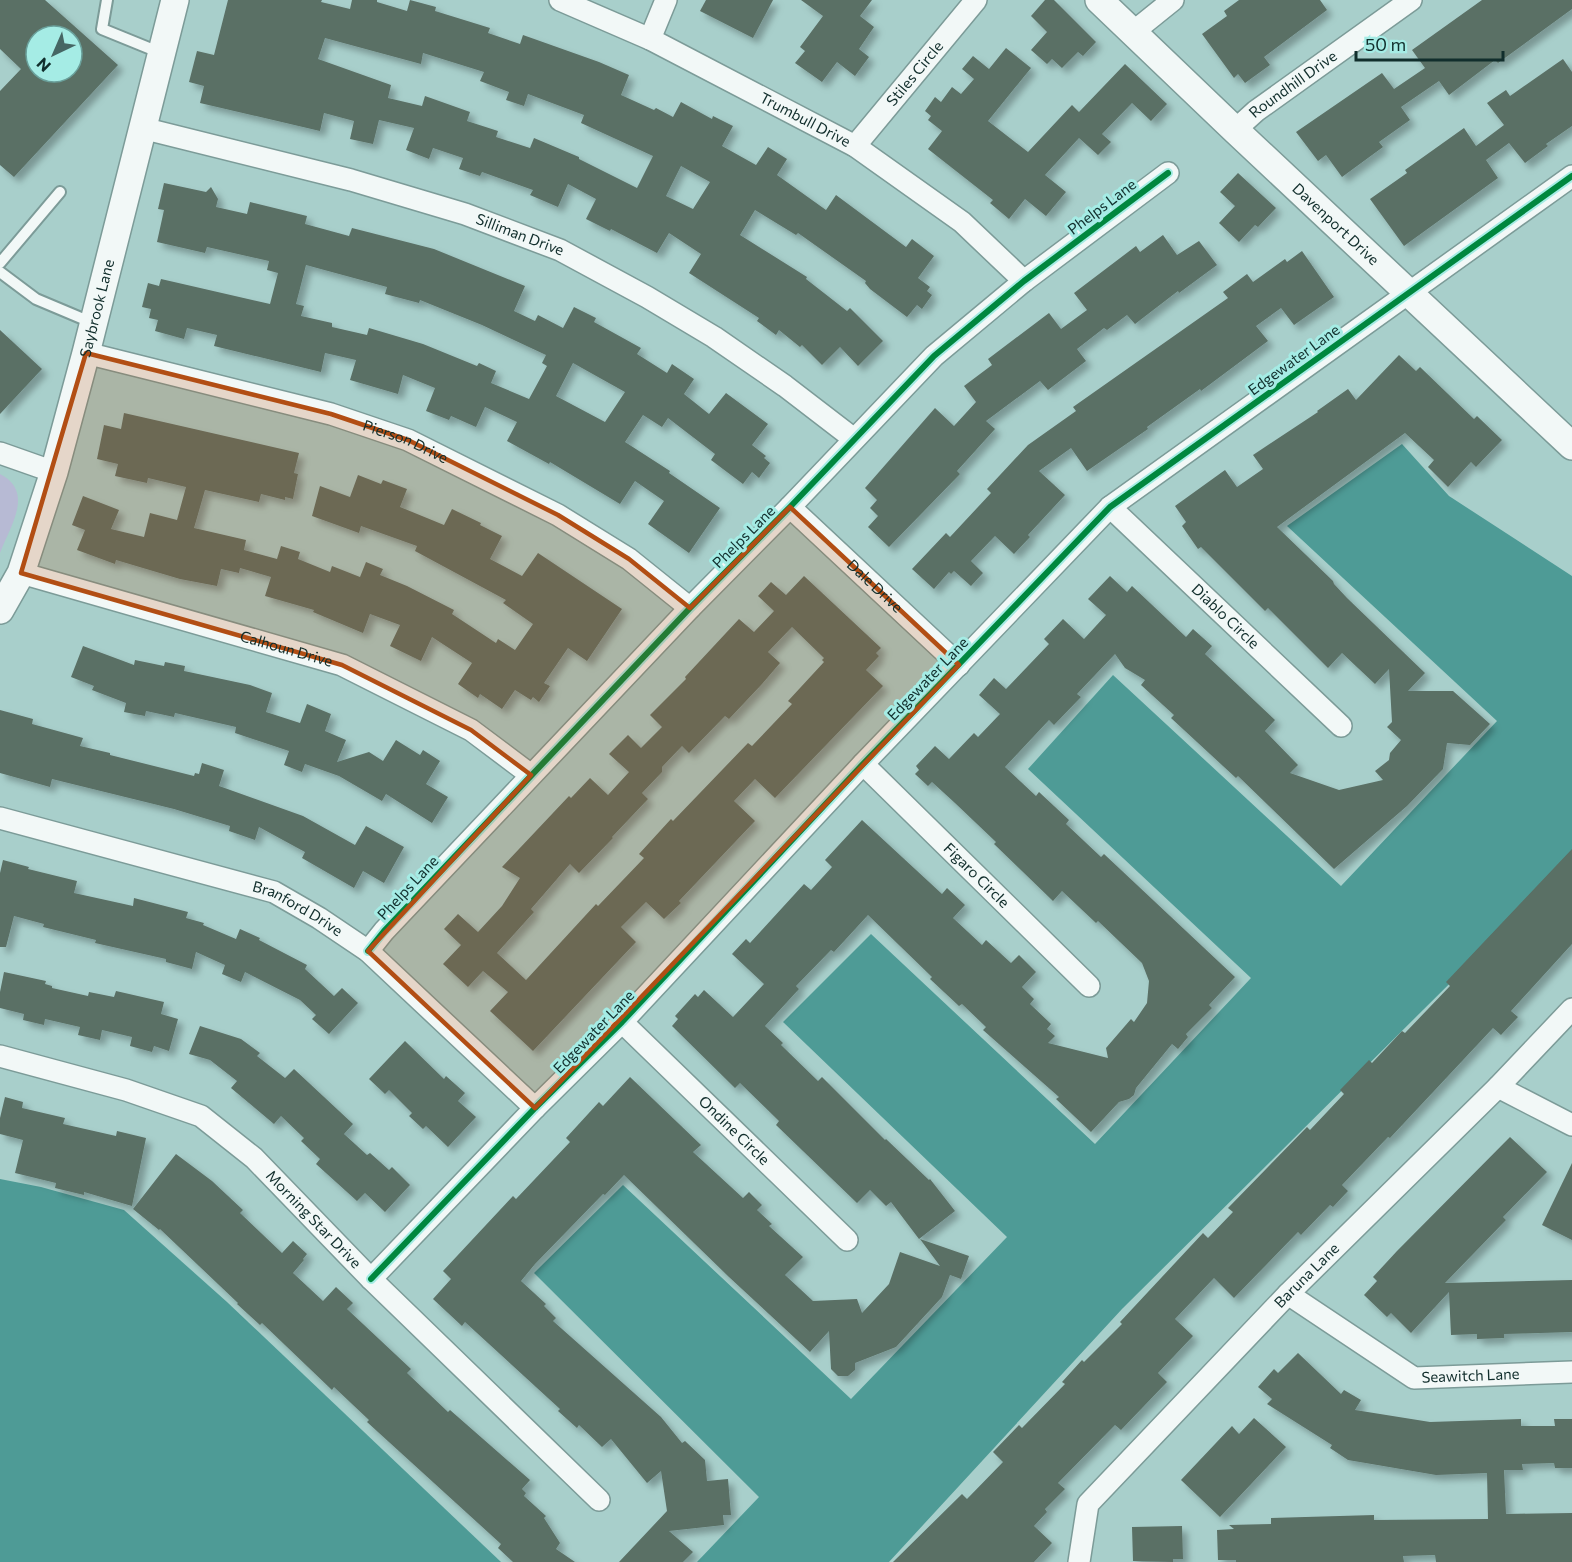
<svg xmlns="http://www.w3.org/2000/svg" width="1572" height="1562" font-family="Commissioner,sans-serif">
	<defs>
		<filter id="shadow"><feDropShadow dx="5.5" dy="5.5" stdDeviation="3" flood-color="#0004"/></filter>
	</defs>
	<rect width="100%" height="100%" fill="#a8cfcb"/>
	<path fill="#b7bad4" d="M0,474C35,492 10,526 0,553Z"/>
	<g fill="#4e9b96">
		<path d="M1402,444L1449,496L1572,576V862L1122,1309L889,1562H697L759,1497L534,1273L623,1185L851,1399L1007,1237L783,1022L871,934L1095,1144L1251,978L1028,769L1113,675L1341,886L1497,721L1287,526Z"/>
		<path d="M0,1179L41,1187L124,1210L227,1302L501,1562H0Z"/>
	</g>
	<g fill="#5a6f65" fill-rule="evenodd" filter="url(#shadow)">
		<path d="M0,0H45L118,65L14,177L0,165V91L21,69L0,49ZM36,36H72V72H36Z"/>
		<path d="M228,0H322L321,2L350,9L352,0H377V2L407,11L410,0L436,7L435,11L490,28L488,33L520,44L523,35L599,62L629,75L621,95L654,110L656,108L673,117L681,102L712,119L713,116L733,126L722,146L756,165L768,147L787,159L777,175L826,210L836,195L906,247L912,239L934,256L918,278L930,287L927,291L932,295L922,309L917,305L907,317L870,289L865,283L866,281L798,233L796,235L755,210L740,235L807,277L806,279L847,311L850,308L883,341L858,366L840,347L822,365L802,345L800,347L779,330L776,335L757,321L759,318L689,273L701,254L669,233L657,253L611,229L610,231L586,219L596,199L568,184L558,207L530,195L533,190L482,172L480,176L459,169L463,158L433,148L429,159L406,150L414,128L379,120L373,144L350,139L354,121L324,113L320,131L200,103L204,86L189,82L197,51L214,55ZM325,38L421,64L423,53L484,72L480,81L509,92L506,100L524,106L528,94L584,115L581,123L653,156L637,188L579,159V157L534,138L530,148L496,137L498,131L467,121L470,112L425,96L422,106L388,98L391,85L318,59ZM681,166L710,182L693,209L666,196Z"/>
		<path d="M706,0H773L753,38L700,11Z"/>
		<path d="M801,0H872L860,16L874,27L859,49L869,57L855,76L837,62L822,82L795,63L805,51L800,47L823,16Z"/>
		<path d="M1045,0H1054L1096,42L1083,56L1078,52L1062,68L1052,59L1047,64L1031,50L1047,32L1031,16Z"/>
		<path d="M1239,0H1320L1327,10L1264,57L1270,65L1245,83L1238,74L1234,78L1202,34L1227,16L1224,11Z"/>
		<path d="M1482,0H1572V9L1498,63L1495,60L1449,95L1439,81L1401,107L1410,120L1379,142L1383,147L1342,177L1326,155L1318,161L1296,132L1382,73L1394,89L1425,68L1412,50Z"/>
		<path d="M1006,48L1031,68L988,121L1028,152L1072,105L1079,112L1125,64L1167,104L1151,121L1132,103L1102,134L1111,142L1098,155L1079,138L1045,175L1066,192L1046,216L1025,199L1009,219L990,203L993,200L928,149L942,131L928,120L931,116L925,111L935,97L941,102L952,87L961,94L974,79L962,69L973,56L989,69Z"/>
		<path d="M1563,59L1572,72V126L1546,144L1548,146L1525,163L1509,143L1486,160L1498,178L1404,246L1370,199L1407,173L1405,170L1464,128L1476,146L1504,125L1487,103L1506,90L1510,96Z"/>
		<path d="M1238,173L1276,208L1258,227L1255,225L1239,242L1219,223L1235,206L1220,192Z"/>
		<path d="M164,183L206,192L211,187L218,199L216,207L247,214L250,202L307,216L305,224L349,236L352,228L434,249L525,286L514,311L535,321L538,315L563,328L574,307L596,318L594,322L641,348L637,354L667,373L672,364L694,379L684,394L709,414L726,393L768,424L752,445L766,456L764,458L770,463L759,478L752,472L743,484L711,460L715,454L668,418L662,427L643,415L625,442L670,471L669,473L720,508L689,553L648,524L664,501L635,481L620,504L550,462L549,464L507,441L517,422L485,407L476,427L451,416L449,420L426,411L435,388L403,375L398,394L350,380L356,360L325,353L321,372L214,346L217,335L187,328L184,339L155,331L158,320L149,318L151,309L142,307L148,283L159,286L161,279L270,304L278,273L267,270L269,261L207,247L205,253L157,242L164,210L158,209ZM306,265L387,287L385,294L419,303L420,300L482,325L546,355L542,363L547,366L529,399L491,383L496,371L479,363L477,366L423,344L369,328L367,335L332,327V323L301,316L304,306L296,304ZM573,363L625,392L605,422L556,396Z"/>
		<path d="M1163,235L1177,255L1199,241L1217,265L1179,293L1178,291L1135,324L1127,315L1107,330L1104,328L1077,349L1086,361L1048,390L1040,381L986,421L995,429L957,471L960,474L889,547L868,527L878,516L870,508L877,500L865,488L935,408L954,426L976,402L964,386L992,365L988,359L1049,313L1061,329L1087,310L1074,293L1136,246L1140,252Z"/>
		<path d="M1302,251L1334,297L1294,325L1281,308L1256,326L1268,341L1201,391L1200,389L1147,427L1148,429L1087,471L1071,448L1039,471L1065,495L1028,535L1030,537L1014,554L995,536L971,561L983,573L971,586L954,571L951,574L949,572L934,589L912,569L946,533L950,537L991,493L987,489L1028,445L1076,411L1073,407L1228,298L1223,292L1247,274L1253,282L1285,259L1287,262Z"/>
		<path d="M0,330L42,369L0,414Z"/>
		<path d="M1399,355L1416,371L1420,367L1474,419L1477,416L1502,440L1476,467L1471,462L1448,487L1428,467L1434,460L1405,433L1277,527L1333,581L1334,584L1347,598L1425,673L1408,691H1453L1490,724L1470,745L1447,743L1443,769L1407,806L1334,869L1238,776L1236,778L1171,718L1174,715L1141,685L1145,680L1125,668L1115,654L1077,694L1081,697L1054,725L1049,720L1005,767L1036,796L1039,792L1069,820L1066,824L1101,857L1104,854L1235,977L1209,1005L1212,1008L1186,1034L1188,1037L1178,1049L1172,1044L1136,1088L1134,1095L1129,1099L1119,1102L1091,1132L1056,1099L1059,1097L983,1030L986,1027L962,1004L959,1006L930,979L932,977L868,915L834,952L831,950L796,986L799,989L765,1026L783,1043L781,1045L818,1081L822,1077L885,1140L886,1139L929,1180L930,1179L955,1211L919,1239L891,1202L886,1206L870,1190L857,1203L776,1125L779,1121L740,1083L735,1088L672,1026L678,1019L675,1016L695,994L698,997L704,990L733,1017L764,984L732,954L746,939L750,943L804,884L811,890L832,867L825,860L862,820L942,894L947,888L965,905L953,918L982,945L986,940L1011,963L1019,955L1036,972L1022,987L1034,999L1030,1004L1051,1024L1047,1029L1055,1036L1048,1043L1108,1058L1106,1048L1131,1019L1134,1022L1147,1003L1149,981L1142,963L1098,921L1096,923L1062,891L1053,901L994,844L996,842L955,803L932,782L928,786L915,774L919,770L916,766L935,746L949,759L974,733L978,737L1000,714L979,695L994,678L1006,689L1049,644L1044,639L1063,619L1084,639L1106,615L1088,599L1110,576L1127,592L1132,586L1186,637L1193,629L1212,646L1205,654L1275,720L1265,731L1298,765L1290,773L1339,790L1383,780L1375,771L1389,760L1390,753L1401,740L1387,727L1392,722L1389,669L1375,684L1342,653L1328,668L1268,608L1265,611L1201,547L1198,549L1182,526L1186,522L1175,506L1225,470L1237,487L1263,469L1253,455L1318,412L1317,411L1348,389L1356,400Z"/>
		<path d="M124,413L299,453L294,473L298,474L293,499L285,497V500L261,494L259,502L205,490L194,528L246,540L244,550L277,559L281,546L300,552L298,559L330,572L332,566L360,577L366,562L383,569L380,575L407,586L454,610L452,614L496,643L498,639L515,650L533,624L503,603L506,600L415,551L417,546L361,526L359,533L312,516L320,486L350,497L358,475L381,484L383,480L407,489L400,507L444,525L452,509L481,523L480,525L502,536L490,559L522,576L538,553L622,609L587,661L568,648L544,683L550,686L539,702L533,697L531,700L515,690L502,709L480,694L478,698L458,684L472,663L432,637L421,661L390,646L400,625L370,614L363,633L313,612L314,610L265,596L271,577L240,568L239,573L221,569L217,586L180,579L116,560L115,564L77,550L85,530L72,525L83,496L119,510L111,529L144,537L150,513L177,520L186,487L148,478L147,483L115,476L118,464L97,459L104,425L121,429Z"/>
		<path d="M804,576L881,648L876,653L879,656L866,670L883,686L775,798L755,779L734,801L755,821L679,901L681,903L664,919L646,902L621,927L636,942L533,1051L490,1011L508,992L483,971L468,987L443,964L461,945L444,929L458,914L478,932L502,906L520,878L502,867L569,796L571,798L590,778L608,795L629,772L609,754L628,735L641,748L662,727L650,715L686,679L685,677L739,619L754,632L774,611L758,596L771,582L786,595ZM792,627L824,658L822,660L824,662L788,701L792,704L752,746L748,743L673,821L671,819L639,854L644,858L598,906L596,904L526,980L497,953L534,912L531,909L570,864L579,873L613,838L612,837L648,799L642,793L662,772V767L682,746L689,753L725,716L729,719L762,684L780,663L768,652Z"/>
		<path d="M83,646L134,665L135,660L164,666L165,662L185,666L184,671L250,685L272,693L266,712L300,723L307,704L331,714L325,731L346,740L337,762L369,752L383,761L396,740L420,755L423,750L440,761L426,784L448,797L432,823L386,794L382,801L339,776L305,764L302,772L284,765L289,751L235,733L236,727L175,713L174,717L146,711L145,716L124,712L126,703L92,690L94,686L71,677Z"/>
		<path d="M0,710L33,719L32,724L83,738L80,746L110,753V755L194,776L195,773L199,774L202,763L224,770L219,786L303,816L355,845L366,826L404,847L384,883L363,871L354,888L302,858L305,852L259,827L255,840L229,831L230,826L174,809L52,779L50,787L0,773Z"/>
		<path d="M1572,849V944L1511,1011L1518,1017L1501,1035L1493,1028L1390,1138L1388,1137L1342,1185L1348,1191L1333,1207L1330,1205L1301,1235L1298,1232L1234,1298L1214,1278L1175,1319L1193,1336L1158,1373L1167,1382L1121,1430L1115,1425L1058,1483L1065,1489L1045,1509L1047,1512L1034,1526L1052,1543L1034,1562H893L962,1494L967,1499L1003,1462L993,1452L1019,1425L1022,1428L1065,1384L1062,1382L1082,1360L1084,1362L1122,1324L1120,1322L1203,1233L1208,1238L1233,1212L1228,1208L1307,1127L1310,1130L1344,1094L1340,1090L1369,1060L1372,1063L1402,1031L1405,1033L1450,986L1446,982Z"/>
		<path d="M3,860L29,867L28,869L77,881L74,893L133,906L134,898L188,912L186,918L204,923L203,925L236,939L240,929L260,938L259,940L307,965L305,969L334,996L342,988L358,1003L329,1034L312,1019L316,1015L300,1000L245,972L241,982L222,974L225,965L196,952L192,969L166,962V959L95,943L96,940L43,927L44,924L14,916L6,947H0V873Z"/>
		<path d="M4,972L46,981L45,984L52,986V988L88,996L89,992L114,997L116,991L164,1002L161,1014L178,1019L169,1051L154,1046L152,1052L130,1046L132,1037L102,1030L100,1040L78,1035L80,1027L45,1019L44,1025L23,1020L24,1014L0,1008V992Z"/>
		<path d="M200,1026L241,1039L260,1053L257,1056L285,1078L294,1069L353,1124L344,1134L367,1155L370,1153L389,1170L392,1167L410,1185L385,1212L365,1193L357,1201L316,1164L320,1159L301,1141L304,1138L281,1116L274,1124L231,1088L237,1081L210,1060L189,1054Z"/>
		<path d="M405,1041L444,1079L446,1076L465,1093L458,1101L476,1117L448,1147L426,1126L423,1129L409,1116L412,1113L389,1090L385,1094L369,1079Z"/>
		<path d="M630,1077L701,1145L693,1152L743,1198L749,1192L762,1205L757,1210L772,1224L769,1226L803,1257L785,1275L813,1301L857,1299L862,1313L889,1284L900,1252L940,1266L920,1239L969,1256L961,1279L950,1275L942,1297L896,1347L855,1363V1370L848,1376H838L831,1369L829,1331L810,1352L729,1277L624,1175L605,1195L603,1194L535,1264L521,1281L546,1304L544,1306L556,1318L553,1321L661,1417L682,1443L685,1441L705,1460L707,1481L728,1479L731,1515H723L724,1525L669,1531L693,1552L683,1562H619L667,1511L661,1471L647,1483L611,1439L602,1447L579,1425L577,1428L558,1411L560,1409L465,1322L462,1326L433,1299L451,1279L443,1271L513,1196L516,1199L570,1142L566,1138L599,1102L603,1106Z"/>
		<path d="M5,1097L23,1102L22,1108L65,1118L63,1124L116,1136L117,1131L146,1138L132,1206L84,1192V1195L55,1188L56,1183L15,1173L23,1140L0,1134V1118Z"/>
		<path d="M1510,1137L1547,1172L1503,1217L1506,1220L1445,1283L1572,1280V1332L1504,1334V1338L1477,1339V1334L1451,1335L1449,1292L1411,1333L1391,1313L1387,1317L1364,1295L1377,1281L1373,1277L1397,1251Z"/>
		<path d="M176,1154L212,1181L243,1210L240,1213L282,1253L293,1241L307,1254L303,1259L304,1260L293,1273L323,1301L336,1287L353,1303L347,1309L411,1369L407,1373L448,1412L450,1410L530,1480L522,1489L526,1493L524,1496L546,1516L544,1518L560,1543L556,1549L575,1562H513L498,1548L501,1544L367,1422L369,1420L334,1387L332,1390L262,1323L260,1325L237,1304L238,1303L160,1229L159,1230L133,1209Z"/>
		<path d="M1572,1163V1240L1542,1225Z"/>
		<path d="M1298,1353L1341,1394L1344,1390L1361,1400L1355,1410L1430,1422L1521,1419V1426H1555L1554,1419H1572V1468H1555L1554,1463L1522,1464L1523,1470H1504L1506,1514L1572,1513V1562H1436L1435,1555L1403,1556L1404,1562H1236V1560H1218L1217,1530L1234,1529L1229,1525L1271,1524V1518L1374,1515V1520L1488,1519L1487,1473L1436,1475L1348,1460L1330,1448L1332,1445L1267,1404L1272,1399L1258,1387L1274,1369L1278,1373Z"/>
		<path d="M1254,1418L1286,1447L1220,1517L1181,1480L1232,1426L1239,1434Z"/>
		<path d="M1182,1526L1183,1559H1173V1562L1133,1561L1132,1527Z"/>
	</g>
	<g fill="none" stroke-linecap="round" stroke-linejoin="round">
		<defs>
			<g id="service">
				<path d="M107,0L102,29L161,53"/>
				<path d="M0,263L60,192"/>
				<path d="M0,272L36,299L93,323"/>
			</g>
			<g id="minor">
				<path id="s1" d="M560,0L650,39L855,146L962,222L1024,281"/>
				<path d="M1132,33L1173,0"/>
				<path d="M650,39L666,0"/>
				<path id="s2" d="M142,128L351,180L465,214L560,250L647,297L714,337L785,386L854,439"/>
				<path id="s3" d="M1235,130L1256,111L1411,0"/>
				<path id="s4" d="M855,146L976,0"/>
				<path id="s5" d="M86,353L331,414L408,440L558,515L629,559L690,608"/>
				<path d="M0,453L54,472"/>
				<path id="s6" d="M790,507L959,665"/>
				<path id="s7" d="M1110,507L1341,726"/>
				<path id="s8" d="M21,573L342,665L471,730L531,775"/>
				<path id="s9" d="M863,764L1089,986"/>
				<path id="s10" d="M0,818L274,892L319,918L368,951L535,1108"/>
				<path d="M368,951L384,931L690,608L790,507L934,356L1024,281L1168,173"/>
				<path id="s11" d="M622,1022L847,1240"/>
				<path id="s12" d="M0,1056L126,1090L201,1116L254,1158L371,1279L599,1500"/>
				<path d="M1498,1087L1572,1125"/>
				<path d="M371,1279L535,1108L622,1022L863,764L1110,507L1572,176"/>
				<path id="s13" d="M1288,1294L1414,1378L1572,1372"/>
				<path id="s14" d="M1079,1562L1088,1504L1288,1294L1498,1087L1572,1009"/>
			</g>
			<g id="tertiary">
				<path id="s15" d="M1099,0L1235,130L1572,446"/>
				<path id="s16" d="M0,610L21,573L54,472L86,353L175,0"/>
			</g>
		</defs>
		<use href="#service" stroke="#7c9b98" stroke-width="14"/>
		<use href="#minor" stroke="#7c9b98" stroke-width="24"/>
		<use href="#tertiary" stroke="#7c9b98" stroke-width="30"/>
		<use href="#service" stroke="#f2f8f7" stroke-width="10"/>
		<use href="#minor" stroke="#f2f8f7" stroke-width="21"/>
		<use href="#tertiary" stroke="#f2f8f7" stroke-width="27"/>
		<defs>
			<g id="cycleway">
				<path d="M368,951L384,931L690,608L790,507L934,356L1024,281L1168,173"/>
				<path d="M371,1279L535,1108L622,1022L863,764L1110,507L1572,176"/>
			</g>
		</defs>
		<use href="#cycleway" stroke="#a5ece5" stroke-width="10"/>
		<use href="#cycleway" stroke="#00873e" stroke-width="6"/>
	</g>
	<path fill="#b24e14" fill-opacity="0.2" stroke="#b24e14" stroke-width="4.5" stroke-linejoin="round" d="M86,353L331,414L408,440L558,515L629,559L690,608L790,507L959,665L535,1108L368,951L531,775L471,730L342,665L21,573Z"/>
	<g text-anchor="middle" stroke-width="6" stroke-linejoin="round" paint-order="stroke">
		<g font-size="15" fill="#112e2c" stroke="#a5ece5">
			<text dy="5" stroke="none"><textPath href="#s4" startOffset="94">Stiles Circle</textPath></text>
			<text dy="5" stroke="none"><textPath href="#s3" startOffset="74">Roundhill Drive</textPath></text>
			<text dy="5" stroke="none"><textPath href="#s1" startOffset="273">Trumbull Drive</textPath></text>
			<text transform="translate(1102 207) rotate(-37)" y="5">Phelps Lane</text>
			<text dy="5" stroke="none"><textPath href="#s15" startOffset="326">Davenport Drive</textPath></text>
			<text dy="5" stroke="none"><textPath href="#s2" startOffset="393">Silliman Drive</textPath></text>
			<text dy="5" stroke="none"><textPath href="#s16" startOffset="318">Saybrook Lane</textPath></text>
			<text transform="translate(1294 360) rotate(-36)" y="5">Edgewater Lane</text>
			<text dy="5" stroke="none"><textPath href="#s5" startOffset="332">Pierson Drive</textPath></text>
			<text transform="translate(744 537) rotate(-45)" y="5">Phelps Lane</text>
			<text dy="5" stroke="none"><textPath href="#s6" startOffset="116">Dale Drive</textPath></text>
			<text dy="5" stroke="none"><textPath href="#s7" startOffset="159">Diablo Circle</textPath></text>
			<text dy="5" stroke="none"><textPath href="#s8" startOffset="276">Calhoun Drive</textPath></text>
			<text transform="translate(928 679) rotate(-46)" y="5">Edgewater Lane</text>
			<text dy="5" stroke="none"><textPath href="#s9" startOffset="159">Figaro Circle</textPath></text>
			<text transform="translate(408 888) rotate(-47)" y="5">Phelps Lane</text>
			<text dy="5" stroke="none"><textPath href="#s10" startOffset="312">Branford Drive</textPath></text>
			<text transform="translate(594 1032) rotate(-46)" y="5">Edgewater Lane</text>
			<text dy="5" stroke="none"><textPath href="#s11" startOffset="156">Ondine Circle</textPath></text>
			<text dy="5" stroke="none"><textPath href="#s12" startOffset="363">Morning Star Drive</textPath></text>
			<text dy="5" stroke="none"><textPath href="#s14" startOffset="375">Baruna Lane</textPath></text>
			<text dy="5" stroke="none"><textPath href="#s13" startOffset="208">Seawitch Lane</textPath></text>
		</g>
	</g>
	<g transform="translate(54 54) rotate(224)"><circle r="28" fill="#a5ece5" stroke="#6aa09b" stroke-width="1.5"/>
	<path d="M0-4.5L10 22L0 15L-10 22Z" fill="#466664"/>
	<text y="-9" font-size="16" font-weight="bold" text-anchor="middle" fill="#112e2c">N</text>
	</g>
	<path d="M1356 51v9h147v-9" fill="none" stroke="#112e2c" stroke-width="3"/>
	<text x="1365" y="51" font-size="18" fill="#112e2c" stroke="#a5ece5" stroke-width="4.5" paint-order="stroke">50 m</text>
</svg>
